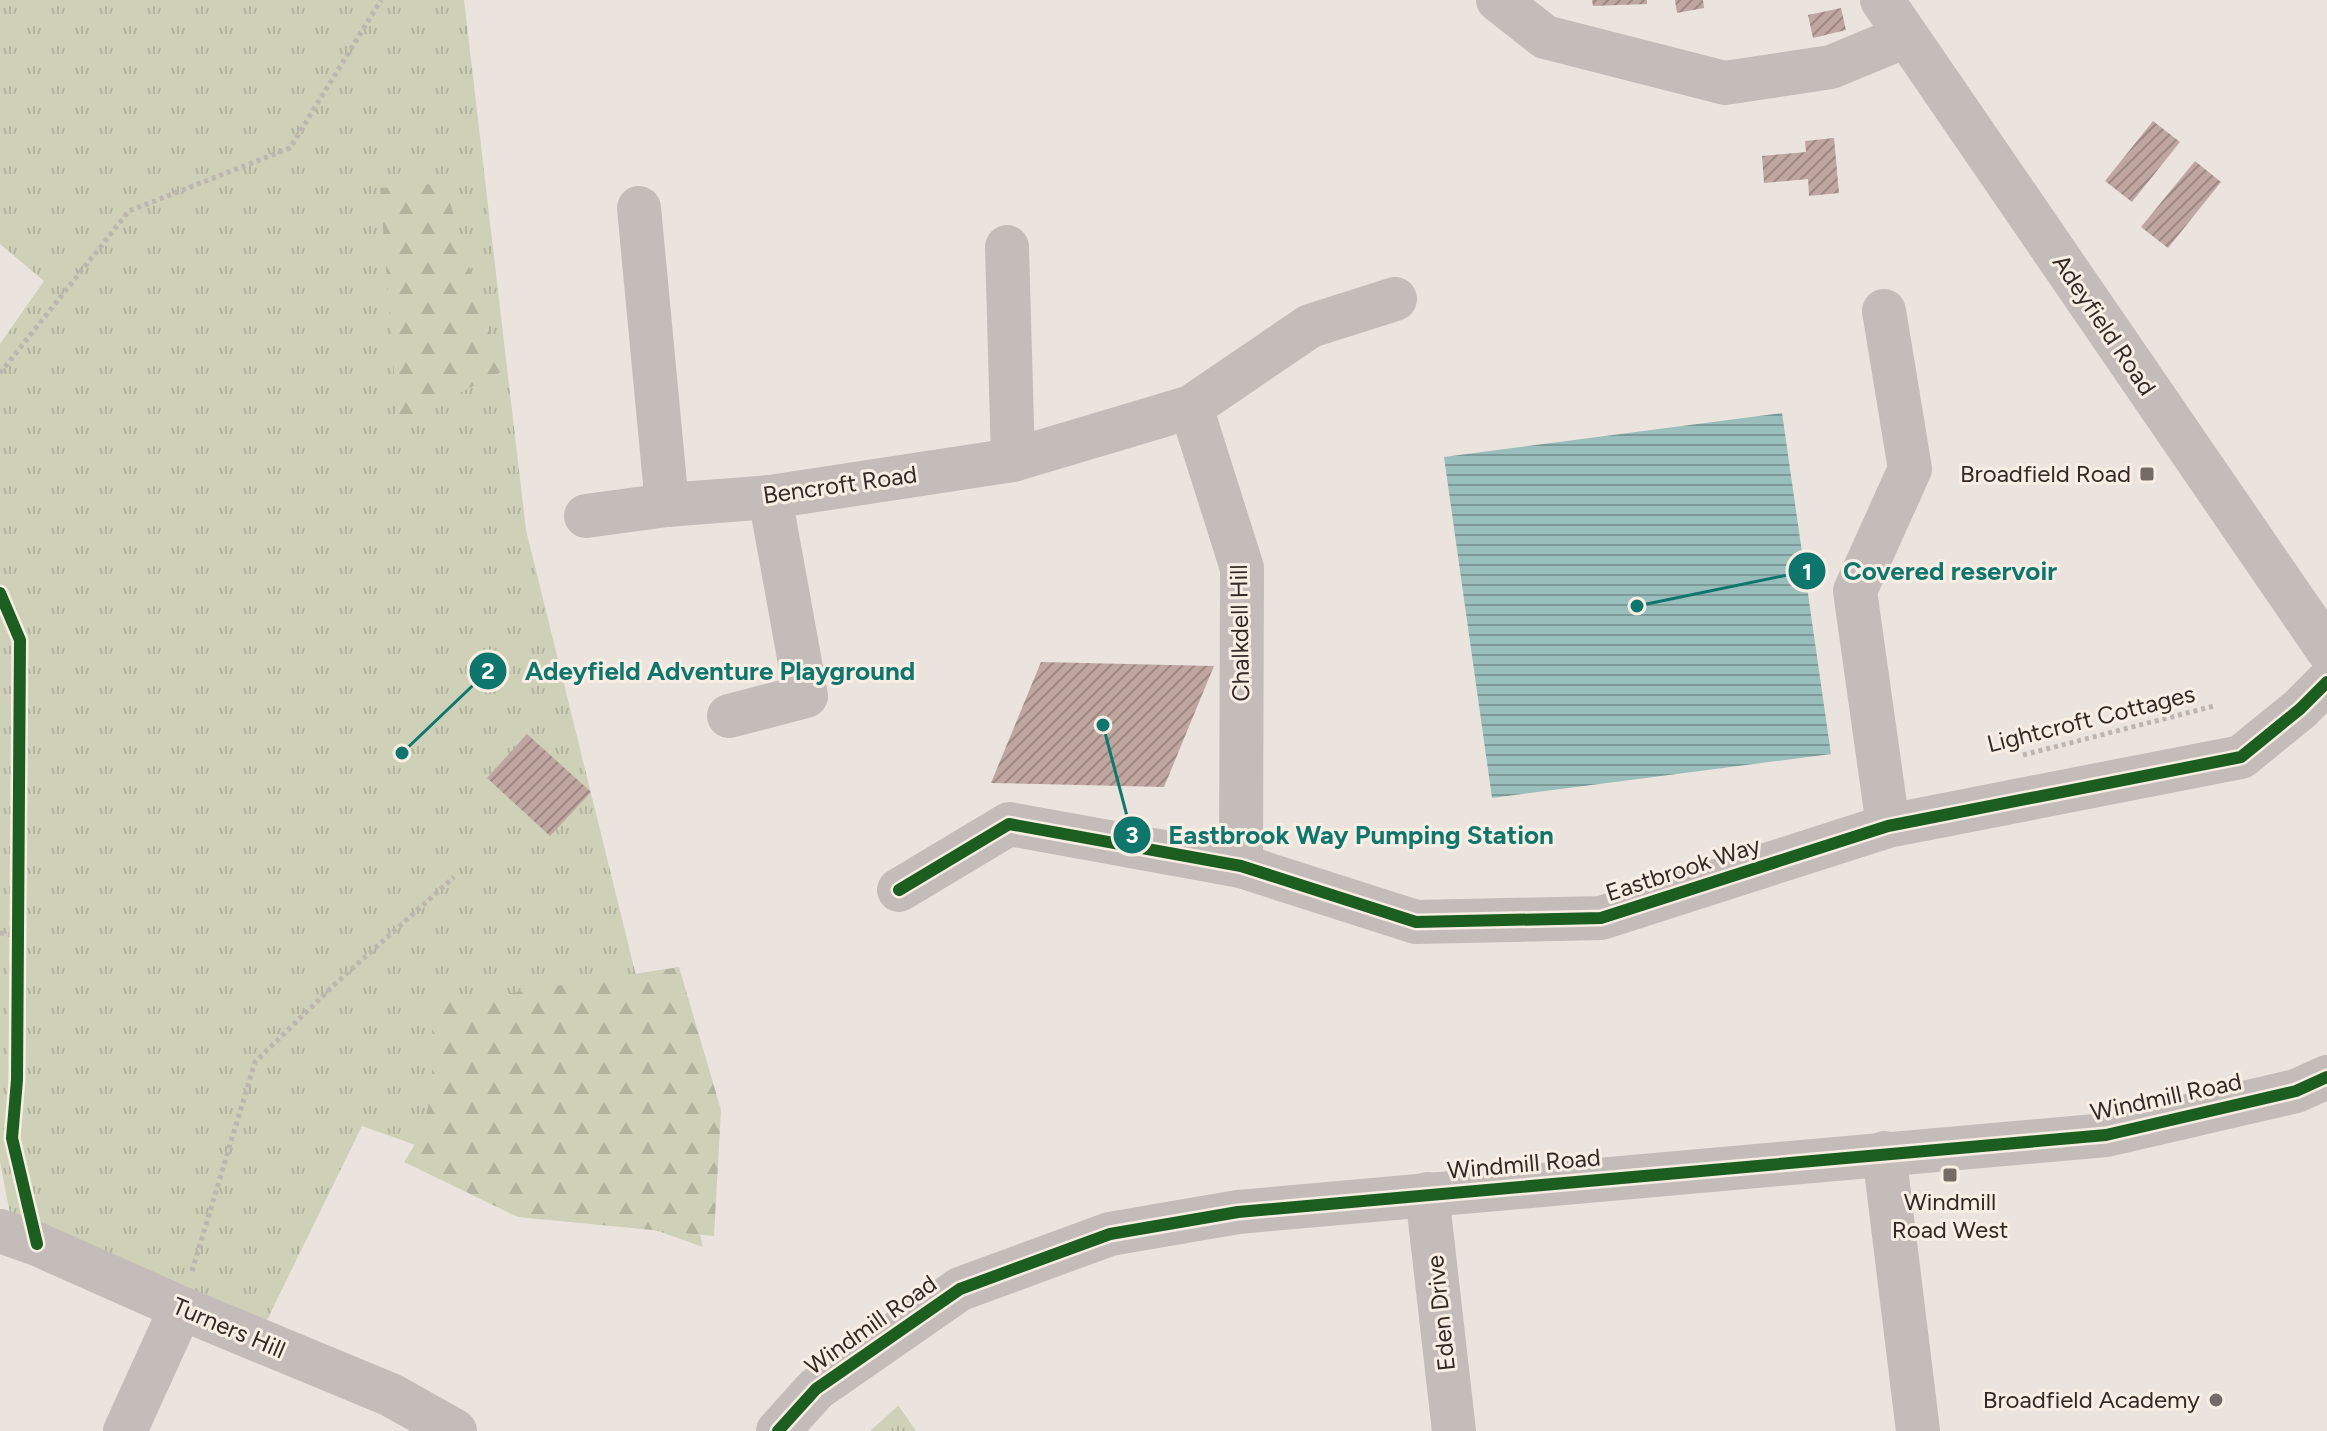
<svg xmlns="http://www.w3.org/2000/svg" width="2327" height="1431" font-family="Figtree,sans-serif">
	<defs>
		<pattern id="grass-tufts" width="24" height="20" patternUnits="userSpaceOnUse" patternTransform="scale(2)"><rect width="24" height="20" fill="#ced0b8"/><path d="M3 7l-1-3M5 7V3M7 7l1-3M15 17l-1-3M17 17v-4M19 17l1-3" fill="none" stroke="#b2b39e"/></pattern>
		<pattern id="forest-firs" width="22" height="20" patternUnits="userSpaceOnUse" patternTransform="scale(2)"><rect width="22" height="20" fill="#ced0b8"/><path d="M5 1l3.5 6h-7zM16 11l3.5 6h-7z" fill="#b2b39e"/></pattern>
		<pattern id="water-rules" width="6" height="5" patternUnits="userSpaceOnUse" patternTransform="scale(2)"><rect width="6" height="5" fill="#9abebb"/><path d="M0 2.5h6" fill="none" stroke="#7e9a98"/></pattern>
		<pattern id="building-hatch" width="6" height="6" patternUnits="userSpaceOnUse" patternTransform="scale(2)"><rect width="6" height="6" fill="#bfa6a0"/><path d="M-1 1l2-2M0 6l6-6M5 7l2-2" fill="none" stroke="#9c8782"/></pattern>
	</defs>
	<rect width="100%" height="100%" fill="#ebe4de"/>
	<g fill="url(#grass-tufts)">
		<path d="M0,0H464L526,530L703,1247L362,1126L267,1320L249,1328L10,1213L0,1162V344L44,281L0,244Z"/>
		<path d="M898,1405L916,1431H870L898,1406Z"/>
	</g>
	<g fill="url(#forest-firs)">
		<path d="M444,183L501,372L398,424L380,188Z"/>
		<path d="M679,967L721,1110L714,1236L518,1217L404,1162C441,1110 431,1058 432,998L499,995Z"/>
	</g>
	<path fill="url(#water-rules)" d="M1782,413L1831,754L1492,798L1444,457Z"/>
	<g fill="url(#building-hatch)">
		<path d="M1592,0H1647V4L1593,6Z"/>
		<path d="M1675,0H1703L1704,8L1677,13Z"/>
		<path d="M1841,8L1846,30L1813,38L1808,15Z"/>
		<path d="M2153,121L2180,142L2132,202L2105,181Z"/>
		<path d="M1834,138L1839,193L1809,196L1808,179L1764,183L1762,156L1806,152L1805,141Z"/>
		<path d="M2195,161L2221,182L2168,248L2141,227Z"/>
		<path d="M1041,662L1214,666L1164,787L991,783Z"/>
		<path d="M527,734L591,792L550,836L487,778Z"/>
	</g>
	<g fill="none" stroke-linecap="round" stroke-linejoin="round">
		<g stroke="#bdb5b0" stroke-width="5" stroke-dasharray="4 4" stroke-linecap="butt">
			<path d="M0,373L129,211L290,148L381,0"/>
			<path d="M2023,755L2214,706"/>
			<path d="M0,933L18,936"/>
			<path d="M192,1271L255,1062L334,985L454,877"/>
		</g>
		<g stroke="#c4bcb8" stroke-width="44">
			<path d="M1498,0L1545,37L1725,83L1831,67L1906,36"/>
			<path d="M1882,0L2327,649"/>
			<path d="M639,208L667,505"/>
			<path d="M1007,247L1013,460"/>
			<path d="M1884,311L1910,469L1855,591L1888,826"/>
			<path d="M1191,407L1242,568L1241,866"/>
			<path d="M586,516L667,505L770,497L1013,460L1191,407L1310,326L1395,299"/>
			<path d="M729,716L806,696L770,497"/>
			<path d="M899,890L1009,824L1241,866L1416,922L1601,918L1888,826L2241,757L2300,709L2327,682"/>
			<path d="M1884,1153L1918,1431"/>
			<path d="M1427,1194L1454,1431"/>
			<path d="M0,1231L37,1244L181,1308L391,1395L455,1431"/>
			<path d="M125,1431L181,1308"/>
			<path d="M778,1431L816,1389L960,1289L1110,1234L1238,1212L2106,1135L2296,1091L2327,1077"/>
		</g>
		<defs>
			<g id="cycleway">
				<path d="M0,593L20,640L17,1080L12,1138L37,1244"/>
				<path d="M899,890L1009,824L1241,866L1416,922L1601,918L1888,826L2241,757L2300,709L2327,682"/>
				<path d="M778,1431L816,1389L960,1289L1110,1234L1238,1212L2106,1135L2296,1091L2327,1077"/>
			</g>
		</defs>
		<use href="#cycleway" stroke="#f9eee4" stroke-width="17"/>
		<use href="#cycleway" stroke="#1b5e20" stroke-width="12"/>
	</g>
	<g fill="#746a66" stroke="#f9eee4" stroke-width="3">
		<rect x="2139" y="466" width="16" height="16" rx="4"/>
		<rect x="1942" y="1167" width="16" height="16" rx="4"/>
		<circle cx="2216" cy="1400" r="8"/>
	</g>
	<g text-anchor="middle" stroke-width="6" stroke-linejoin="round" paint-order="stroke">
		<g font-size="24" fill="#342926" stroke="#f9eee4">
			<text transform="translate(2104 325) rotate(56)" y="8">Adeyfield Road</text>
			<text transform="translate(840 485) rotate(-8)" y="8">Bencroft Road</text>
			<text transform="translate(1240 633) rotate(-91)" y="8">Chalkdell Hill</text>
			<text transform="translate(2091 719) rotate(-14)" y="8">Lightcroft Cottages</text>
			<text transform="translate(1683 869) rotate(-18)" y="8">Eastbrook Way</text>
			<text transform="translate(2166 1097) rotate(-12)" y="8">Windmill Road</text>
			<text transform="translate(1524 1164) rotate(-5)" y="8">Windmill Road</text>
			<text transform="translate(1441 1313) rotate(-96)" y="8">Eden Drive</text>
			<text transform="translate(871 1325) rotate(-35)" y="8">Windmill Road</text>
			<text transform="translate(229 1328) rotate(23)" y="8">Turners Hill</text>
		</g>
		<g font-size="24" fill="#342926" stroke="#f9eee4" text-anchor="end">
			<text x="2131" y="482">Broadfield Road</text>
			<text x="1950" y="1210" text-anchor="middle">Windmill<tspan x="1950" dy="28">Road West</tspan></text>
			<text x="2200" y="1408">Broadfield Academy</text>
		</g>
	</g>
	<path fill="none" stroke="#0f766e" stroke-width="3" d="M1637 606L1807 571M402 753L488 671M1103 725L1132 835"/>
	<g fill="#0f766e" stroke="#f9eee4" stroke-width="3">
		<circle cx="1637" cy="606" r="8"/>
		<circle cx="402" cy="753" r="8"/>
		<circle cx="1103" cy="725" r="8"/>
		<circle cx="1807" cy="571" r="20"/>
		<circle cx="488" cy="671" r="20"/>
		<circle cx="1132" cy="835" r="20"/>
	</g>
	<g font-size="24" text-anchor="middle" font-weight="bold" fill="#fff">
		<text x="1807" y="580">1</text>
		<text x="488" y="679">2</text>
		<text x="1132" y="843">3</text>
	</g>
	<g font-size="26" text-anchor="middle" font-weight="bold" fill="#0f766e" stroke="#f9eee4" stroke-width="6" stroke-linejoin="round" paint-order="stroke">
		<text x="1950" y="580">Covered reservoir</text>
		<text x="720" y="680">Adeyfield Adventure Playground</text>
		<text x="1361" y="844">Eastbrook Way Pumping Station</text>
	</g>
</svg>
